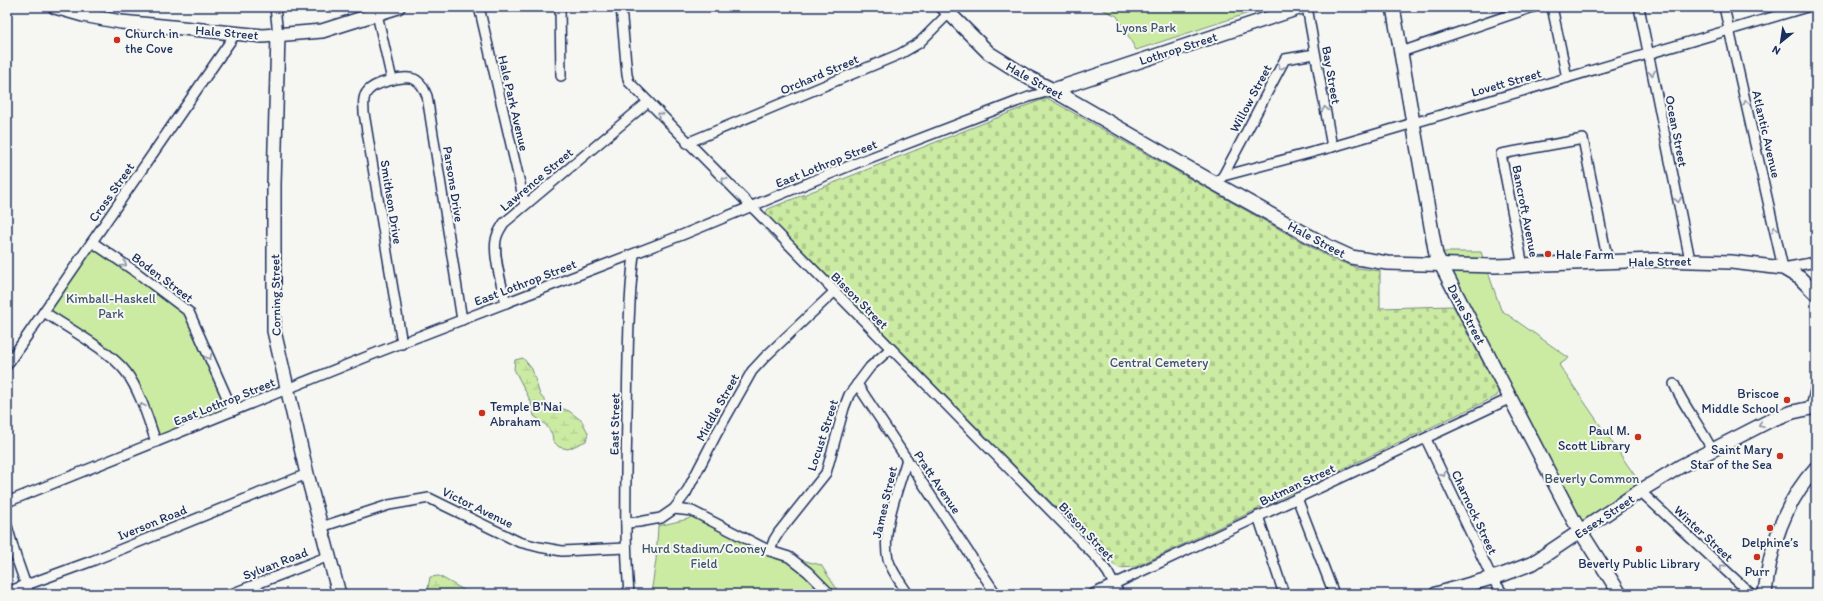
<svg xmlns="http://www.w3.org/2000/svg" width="1823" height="601" font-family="Itim,sans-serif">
	<defs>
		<pattern id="wetland-marsh" width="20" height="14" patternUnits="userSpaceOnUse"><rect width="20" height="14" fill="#cceba2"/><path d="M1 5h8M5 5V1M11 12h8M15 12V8" fill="none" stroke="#afca8e"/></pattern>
		<pattern id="cemetery-stones" width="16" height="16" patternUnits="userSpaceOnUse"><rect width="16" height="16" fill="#cceba2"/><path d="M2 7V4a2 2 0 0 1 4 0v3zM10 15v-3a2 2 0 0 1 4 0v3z" fill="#afca8e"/></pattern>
	</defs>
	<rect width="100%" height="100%" fill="#f6f6f2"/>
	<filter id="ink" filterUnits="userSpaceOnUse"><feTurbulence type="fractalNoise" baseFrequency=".025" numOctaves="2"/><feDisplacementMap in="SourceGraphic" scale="8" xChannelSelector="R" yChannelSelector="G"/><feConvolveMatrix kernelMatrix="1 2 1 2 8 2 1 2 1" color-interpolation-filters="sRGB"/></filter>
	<g filter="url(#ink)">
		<g fill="#cceba2" stroke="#748d80">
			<path d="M1097,7H1267L1136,50L1117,16Z"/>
			<path d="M92,242L189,312L233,407L156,442L134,386L116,362L44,312Z"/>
			<path d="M1439,252H1481L1501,310L1569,358L1559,365L1644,489L1578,528Z"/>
			<path d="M702,510L734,527L763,550L821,565L840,594H651L656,560L658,526L688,519Z"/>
		</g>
		<g fill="url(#wetland-marsh)" stroke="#748d80">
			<path d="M523,358L532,369L540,395L547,403L569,411L582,421L588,433L586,441L568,449L559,447L553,441L552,434L546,425L534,416L531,402L514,369L515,360Z"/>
			<path d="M439,576L469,593L473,594H427L430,577Z"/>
		</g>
		<path fill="url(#cemetery-stones)" stroke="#748d80" d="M1044,99H1049L1332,259L1358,268L1380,271V308L1453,306L1498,390L1497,396L1135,567L1119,568L1105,557L769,217L766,212L768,209Z"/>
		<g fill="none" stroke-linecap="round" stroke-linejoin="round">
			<defs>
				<g id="street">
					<path d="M275,7L278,35"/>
					<path d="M479,7L525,205"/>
					<path d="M560,7L561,76"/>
					<path d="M621,7L627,75L629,82L1098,559L1108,573L1119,594"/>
					<path d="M1307,7L1332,147"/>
					<path d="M1552,7L1567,78"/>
					<path d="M1639,7L1690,260"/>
					<path d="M1724,7L1783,268L1816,262"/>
					<path d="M1814,7L1816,14"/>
					<path d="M377,14L392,80"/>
					<path d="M1401,52L1533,7"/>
					<path d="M687,143L900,54L919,43L949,13"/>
					<path d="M1223,176L1285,59L1315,54"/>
					<path d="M1216,184L1223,176L1332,147L1807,7"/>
					<path d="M92,242L136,272L189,312L233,411"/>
					<path d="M1523,266L1501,154L1583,139L1608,262"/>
					<path d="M506,303C502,286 493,256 496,240C497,233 501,228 504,223L648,102"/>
					<path d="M44,312C66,327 110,351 126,372C140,391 148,419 156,442"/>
					<path d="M402,344L364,113C364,106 362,98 367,92C373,83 404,75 414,79C421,82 424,89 427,96L462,320"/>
					<path d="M7,365L236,33"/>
					<path d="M857,384L996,594"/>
					<path d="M1674,384C1684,407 1701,427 1712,450"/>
					<path d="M1811,408L1816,386"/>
					<path d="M1426,439L1492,578L1503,594"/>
					<path d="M907,459C899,487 881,530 888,559C892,572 901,583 908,594"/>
					<path d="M1640,491L1751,594"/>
					<path d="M1297,498L1334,594"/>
					<path d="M7,502L381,351L682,235L854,164L1029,97L1053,90"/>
					<path d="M674,509L692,511L770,551L789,557L808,572L830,594"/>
					<path d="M1258,516L1284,594"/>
					<path d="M626,523L639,522L661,518L674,509L686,493L717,433L752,371L765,357L834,292"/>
					<path d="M7,526L16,557L29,594"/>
					<path d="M321,527L389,505L429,498L519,542L539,547L562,551L626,548"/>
					<path d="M770,551L774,540L779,532L826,473L844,408L849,395L870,367L890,349"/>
					<path d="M7,592L92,561L307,474"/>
					<path d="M231,594L329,556"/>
					<path d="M629,594C624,534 626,474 627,415C628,361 628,307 634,254"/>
					<path d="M1093,594L1511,398"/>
				</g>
				<g id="secondary">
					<path d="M55,7L83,15L121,22L263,36L322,31L398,7"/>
					<path d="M943,7L989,53L1029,78L1053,90L1216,184L1329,247L1351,257L1387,263L1495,266L1655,260L1731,262L1783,268L1800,278L1816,294"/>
					<path d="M1393,7L1436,255L1574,521L1620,594"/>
					<path d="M278,35L274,184V331L307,474L339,594"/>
					<path d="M1053,90L1302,7"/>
					<path d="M1436,594L1502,575L1533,563L1640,491L1681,466L1771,420L1793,412L1816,407"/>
					<path d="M1765,594C1769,549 1785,501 1816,468"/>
				</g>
			</defs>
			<use href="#street" stroke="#1b2f5e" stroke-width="12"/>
			<use href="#secondary" stroke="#1b2f5e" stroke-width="16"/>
			<use href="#street" stroke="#f6f6f2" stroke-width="9"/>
			<use href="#secondary" stroke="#f6f6f2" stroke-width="13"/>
		</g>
		<defs><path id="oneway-chevron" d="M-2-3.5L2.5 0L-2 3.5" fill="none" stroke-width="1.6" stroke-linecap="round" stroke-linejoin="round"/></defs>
		<g stroke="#8892a8">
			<use href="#oneway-chevron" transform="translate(1281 67) rotate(118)"/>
			<use href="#oneway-chevron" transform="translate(1652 73) rotate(79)"/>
			<use href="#oneway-chevron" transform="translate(1746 103) rotate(-103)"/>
			<use href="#oneway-chevron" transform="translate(1325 109) rotate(-100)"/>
			<use href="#oneway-chevron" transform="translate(660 115) rotate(-134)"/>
			<use href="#oneway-chevron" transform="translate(724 180) rotate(-134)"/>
			<use href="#oneway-chevron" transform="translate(1678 200) rotate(79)"/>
			<use href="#oneway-chevron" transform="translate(1775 229) rotate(-103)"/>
			<use href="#oneway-chevron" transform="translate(124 264) rotate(34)"/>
			<use href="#oneway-chevron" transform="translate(209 357) rotate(66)"/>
			<use href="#oneway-chevron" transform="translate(142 406) rotate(-113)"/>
			<use href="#oneway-chevron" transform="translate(1761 425) rotate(154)"/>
			<use href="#oneway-chevron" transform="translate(1443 474) rotate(65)"/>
			<use href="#oneway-chevron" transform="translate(1722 567) rotate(-137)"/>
		</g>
	</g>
	<g fill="#c8321e" stroke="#f6f6f2" stroke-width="1.5">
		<circle cx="117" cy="40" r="4"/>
		<circle cx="1548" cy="254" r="4"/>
		<circle cx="1787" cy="400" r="4"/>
		<circle cx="482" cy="413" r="4"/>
		<circle cx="1638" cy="437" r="4"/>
		<circle cx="1780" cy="456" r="4"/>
		<circle cx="1770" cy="528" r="4"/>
		<circle cx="1639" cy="549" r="4"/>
		<circle cx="1757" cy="557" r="4"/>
	</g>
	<g text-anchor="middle" stroke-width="4" stroke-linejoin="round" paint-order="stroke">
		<g font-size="13" fill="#3e556c" stroke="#f6f6f2">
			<text x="1146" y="32">Lyons Park</text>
			<text x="111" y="303">Kimball-Haskell<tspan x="111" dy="15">Park</tspan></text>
			<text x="1159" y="367">Central Cemetery</text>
			<text x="1592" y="483">Beverly Common</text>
			<text x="704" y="553">Hurd Stadium/Cooney<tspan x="704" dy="15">Field</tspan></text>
		</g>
		<g font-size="13" fill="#1b2f5e" stroke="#f6f6f2">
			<text transform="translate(227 32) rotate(5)" y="5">Hale Street</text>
			<text transform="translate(1178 48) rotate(-18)" y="5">Lothrop Street</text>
			<text transform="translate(819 74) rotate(-23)" y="5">Orchard Street</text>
			<text transform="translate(1332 75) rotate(80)" y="5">Bay Street</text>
			<text transform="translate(1035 80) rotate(29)" y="5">Hale Street</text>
			<text transform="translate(1506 82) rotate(-16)" y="5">Lovett Street</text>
			<text transform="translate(1250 98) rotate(-62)" y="5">Willow Street</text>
			<text transform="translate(514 103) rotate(77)" y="5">Hale Park Avenue</text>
			<text transform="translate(1677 131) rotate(79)" y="5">Ocean Street</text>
			<text transform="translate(1767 134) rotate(77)" y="5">Atlantic Avenue</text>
			<text transform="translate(826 163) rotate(-22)" y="5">East Lothrop Street</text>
			<text transform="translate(536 179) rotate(-40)" y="5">Lawrence Street</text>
			<text transform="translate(454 184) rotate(81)" y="5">Parsons Drive</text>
			<text transform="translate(111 192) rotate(-55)" y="5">Cross Street</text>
			<text transform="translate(392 202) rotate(81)" y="5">Smithson Drive</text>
			<text transform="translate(1526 211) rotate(79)" y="5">Bancroft Avenue</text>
			<text transform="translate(1317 239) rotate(28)" y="5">Hale Street</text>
			<text transform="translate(1660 261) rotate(-1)" y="5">Hale Street</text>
			<text transform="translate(163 277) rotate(37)" y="5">Boden Street</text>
			<text transform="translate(525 282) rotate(-21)" y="5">East Lothrop Street</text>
			<text transform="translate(275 295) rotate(-91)" y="5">Corning Street</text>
			<text transform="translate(860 300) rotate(45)" y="5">Bisson Street</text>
			<text transform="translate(1467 314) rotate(62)" y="5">Dane Street</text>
			<text transform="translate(224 401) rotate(-22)" y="5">East Lothrop Street</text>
			<text transform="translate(717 407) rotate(-61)" y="5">Middle Street</text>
			<text transform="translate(614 424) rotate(-89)" y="5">East Street</text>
			<text transform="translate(822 435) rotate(-72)" y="5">Locust Street</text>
			<text transform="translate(938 482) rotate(56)" y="5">Pratt Avenue</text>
			<text transform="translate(1297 484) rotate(-25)" y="5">Butman Street</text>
			<text transform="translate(884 502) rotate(-77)" y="5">James Street</text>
			<text transform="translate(478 507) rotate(26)" y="5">Victor Avenue</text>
			<text transform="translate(1475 512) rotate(65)" y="5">Charnock Street</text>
			<text transform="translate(1604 516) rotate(-34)" y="5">Essex Street</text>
			<text transform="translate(152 522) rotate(-22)" y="5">Iverson Road</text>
			<text transform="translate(1087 531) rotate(47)" y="5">Bisson Street</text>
			<text transform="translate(1704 533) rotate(43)" y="5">Winter Street</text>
			<text transform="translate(275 563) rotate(-21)" y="5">Sylvan Road</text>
		</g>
		<g font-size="13" fill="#1b2f5e" stroke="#f6f6f2" text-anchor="start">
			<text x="125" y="38">Church in<tspan x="125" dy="15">the Cove</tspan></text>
			<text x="1556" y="259">Hale Farm</text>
			<text x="1779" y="398" text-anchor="end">Briscoe<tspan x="1779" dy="15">Middle School</tspan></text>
			<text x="490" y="411">Temple B'Nai<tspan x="490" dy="15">Abraham</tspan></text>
			<text x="1630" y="435" text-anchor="end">Paul M.<tspan x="1630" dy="15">Scott Library</tspan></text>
			<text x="1772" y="454" text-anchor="end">Saint Mary<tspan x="1772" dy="15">Star of the Sea</tspan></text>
			<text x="1770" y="547" text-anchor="middle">Delphine’s</text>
			<text x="1639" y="568" text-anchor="middle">Beverly Public Library</text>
			<text x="1757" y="576" text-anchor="middle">Purr</text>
		</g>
	</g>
	<rect width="1823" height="601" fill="none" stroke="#f6f6f2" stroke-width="24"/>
	<rect x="12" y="12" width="1799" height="577" fill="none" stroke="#1b2f5e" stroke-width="1.5" filter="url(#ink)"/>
	<g transform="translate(1781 42) rotate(210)" stroke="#f6f6f2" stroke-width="3" paint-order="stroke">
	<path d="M0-3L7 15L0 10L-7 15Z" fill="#1b2f5e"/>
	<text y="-6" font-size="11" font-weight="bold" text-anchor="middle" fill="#1b2f5e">N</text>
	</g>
</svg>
